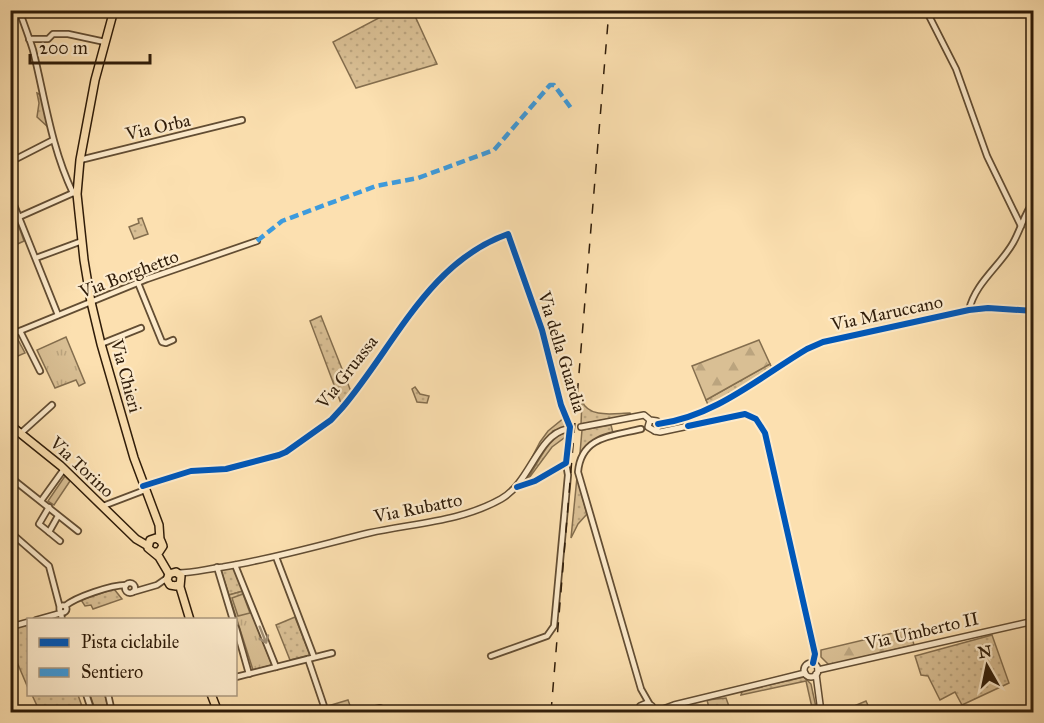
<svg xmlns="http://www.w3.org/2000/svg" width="1044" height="723" font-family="'IM FELL Great Primer',serif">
	<defs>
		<pattern id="grass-dots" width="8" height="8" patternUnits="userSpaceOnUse" patternTransform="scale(1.5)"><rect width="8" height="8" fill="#d9bf94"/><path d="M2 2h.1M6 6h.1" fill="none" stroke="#bba47e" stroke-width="1.8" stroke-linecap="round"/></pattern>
		<pattern id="forest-firs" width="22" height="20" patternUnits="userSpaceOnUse" patternTransform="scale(1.5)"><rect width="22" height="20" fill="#d9bf94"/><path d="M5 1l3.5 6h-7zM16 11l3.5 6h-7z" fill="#bba47e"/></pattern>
		<pattern id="park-tufts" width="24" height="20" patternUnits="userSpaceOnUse" patternTransform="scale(1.5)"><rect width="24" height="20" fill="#d9bf94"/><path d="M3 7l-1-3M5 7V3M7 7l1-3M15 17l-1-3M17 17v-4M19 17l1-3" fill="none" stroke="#bba47e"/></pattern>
	</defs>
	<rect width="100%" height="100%" fill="#fce0b0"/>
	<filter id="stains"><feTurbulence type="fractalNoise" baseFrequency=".00333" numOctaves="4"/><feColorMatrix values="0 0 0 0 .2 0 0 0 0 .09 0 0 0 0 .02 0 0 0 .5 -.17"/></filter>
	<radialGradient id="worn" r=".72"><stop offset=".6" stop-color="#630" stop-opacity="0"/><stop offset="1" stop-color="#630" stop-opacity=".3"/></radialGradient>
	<g fill="url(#grass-dots)" stroke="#846e4e" stroke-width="1.5">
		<path d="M392,11H419L415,16L437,64L356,88L333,42Z"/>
		<path d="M37,93L41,95L48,127L37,117L39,103Z"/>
		<path d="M142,218L148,234L134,239L129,227L139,223L138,219Z"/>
		<path d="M321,316L352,394L342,406L310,321Z"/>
		<path d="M16,336L25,353L11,359V339Z"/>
		<path d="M770,364L772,368L709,407L706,400Z"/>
		<path d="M415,387L420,394L429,396L427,403L417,402L412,389Z"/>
		<path d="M582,401C589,419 616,413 630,413L631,415L581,424Z"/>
		<path d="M564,418L568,426L553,431L529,463L540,442L548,431Z"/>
		<path d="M611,425L613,433C598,437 589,440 580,453L582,430Z"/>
		<path d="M568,431V435L552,447L529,478L530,480L539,475V477L527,482L526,480C539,464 546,438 568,431Z"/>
		<path d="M577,477L587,514L578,524L571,538Z"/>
		<path d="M235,567L243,591L229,595L221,570Z"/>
		<path d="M114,589L122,599L93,609L91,605L85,606L81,600Z"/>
		<path d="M295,617L310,655L290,660L276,625Z"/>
		<path d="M28,624V688L11,648L10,629Z"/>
		<path d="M992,635L1009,683L962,705L955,692L940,700L928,676L921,675L915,656Z"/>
		<path d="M804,677L811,684L817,712H813L806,681L741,695L742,691Z"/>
		<path d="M32,695H78L84,712H40Z"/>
		<path d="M726,698L731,712H710L707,700Z"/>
		<path d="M866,701L871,712H840Z"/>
	</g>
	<g fill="url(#forest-firs)" stroke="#846e4e" stroke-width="1.5">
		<path d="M759,340L770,364L706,400L692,366Z"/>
		<path d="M910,629L914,645L829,665L821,657V650Z"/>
	</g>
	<g fill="url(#park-tufts)" stroke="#846e4e" stroke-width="1.5">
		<path d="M66,337L85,383L79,386L76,380L55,388L37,350Z"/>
		<path d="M65,476L70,481L54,505L48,501Z"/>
		<path d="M243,591L272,665L253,670L229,595Z"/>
		<path d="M90,695H105L109,712H96Z"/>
	</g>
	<g fill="#d9bf94" stroke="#846e4e" stroke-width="1.5">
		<path d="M17,221L24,241L11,247V224Z"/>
		<path d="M243,594L250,613L238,616L232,598Z"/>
		<path d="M348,700L352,711L331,712L328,706Z"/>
	</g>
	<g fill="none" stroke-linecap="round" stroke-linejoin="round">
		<defs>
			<g id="minor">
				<path d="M19,10C24,24 29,37 33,50C45,98 51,147 73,193L77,194"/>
				<path d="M926,10L956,69L987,156L1021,226"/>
				<path d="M29,39H48L53,34H68L105,42"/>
				<path d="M80,160L242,120"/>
				<path d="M10,162L53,140"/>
				<path d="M10,195L58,315"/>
				<path d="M19,217L73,193"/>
				<path d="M36,258L82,241"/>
				<path d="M138,283L162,342L166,343L173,340"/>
				<path d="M969,310C975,283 1000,266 1013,243C1021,229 1024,214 1034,201"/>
				<path d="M10,321L15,333"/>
				<path d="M20,331L40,371"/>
				<path d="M10,335L147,279L257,241"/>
				<path d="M101,344L141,328"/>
				<path d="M658,424C714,417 760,377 807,349L823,342L969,310L988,308L1034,311"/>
				<path d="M641,429C612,436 581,436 578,472L641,689L649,703"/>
				<path d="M21,433L52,405"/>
				<path d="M10,477L78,531"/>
				<path d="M143,486L191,471L226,469L279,455L286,452L331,420L342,408C394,347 428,262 508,234L542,330L561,405L570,427L566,463L535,481L517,487"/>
				<path d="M41,501L64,469"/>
				<path d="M103,506L145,490"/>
				<path d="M49,507L39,524L49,532L58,516"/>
				<path d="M10,532L49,566L60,608"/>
				<path d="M49,532L60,541"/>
				<path d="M276,557L314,657"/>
				<path d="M235,565L276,667"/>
				<path d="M217,567L233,620"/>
				<circle cx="130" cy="588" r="5"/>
				<path d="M133,592L157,585L167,578"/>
				<circle cx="63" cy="609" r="3.5"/>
				<path d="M65,606C76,597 111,585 126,585"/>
				<path d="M36,620L61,613L62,620"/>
				<path d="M10,627L28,622"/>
				<path d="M236,628L249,674"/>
				<path d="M491,656L547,636L554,626L568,475L566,463"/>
				<path d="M308,659L326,712"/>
				<path d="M236,677L332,653"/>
				<path d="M86,694L92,712"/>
				<path d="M108,694L112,712"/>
				<path d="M363,712L380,708L381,712"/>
			</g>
			<g id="tertiary">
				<path d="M581,427L644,415L650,420L657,421L658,427L655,431L648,427L650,420"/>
				<path d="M655,431L660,432L745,414C756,417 760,424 765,433L815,654L813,663"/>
				<path d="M178,573C193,573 207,569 223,567C272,559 320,545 369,533C414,523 460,522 501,499C531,482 537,435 567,429"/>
				<circle cx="811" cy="670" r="7"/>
				<path d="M818,670L1034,621"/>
				<path d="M816,674L821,712"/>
				<path d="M639,712L640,706L647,703L652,706L654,712"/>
				<path d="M655,712L674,705L805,673"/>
			</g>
			<g id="primary">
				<path d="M114,10L95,80L80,160L77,194L84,260L91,302L101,344L134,458L159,525L160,540"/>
				<path d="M10,425L61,466L136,539L148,546"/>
				<path d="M154,552H159L163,546L161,541L156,538L150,540L148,548L159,557L169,574"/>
				<path d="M180,584L176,586L170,585L167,580L169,574L176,572L181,576L180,587L190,620"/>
				<path d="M211,694L218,712"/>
			</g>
		</defs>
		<use href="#minor" stroke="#624d33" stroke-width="8"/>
		<use href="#tertiary" stroke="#624d33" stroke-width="8"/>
		<use href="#primary" stroke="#2f1c09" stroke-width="10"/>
		<use href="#minor" stroke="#fdebcc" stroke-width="4.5"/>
		<use href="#tertiary" stroke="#fdebcc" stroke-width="5"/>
		<use href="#primary" stroke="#fce0b0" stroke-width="7"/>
		<path stroke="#2f1c09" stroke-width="1.5" stroke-dasharray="10 10" stroke-linecap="butt" d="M551,712L609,10"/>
		<path stroke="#3d9bdd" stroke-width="4.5" stroke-dasharray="9 4.5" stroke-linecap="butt" d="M257,241L282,221L376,186L418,178L494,150L550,85H554L571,108"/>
		<defs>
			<g id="cycleway">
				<path d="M658,424C714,417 760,377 807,349L823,342L969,310L988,308L1034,311"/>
				<path d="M688,426L745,414L756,419L765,433L815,654L813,663"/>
				<path d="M143,486L191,471L226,469L279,455L286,452L331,420L342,408C394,347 428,262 508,234L542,330L561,405L570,427L566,463L535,481L517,487"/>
			</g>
		</defs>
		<use href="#cycleway" stroke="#fdebcc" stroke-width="10"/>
		<use href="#cycleway" stroke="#0057b8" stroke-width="6"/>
	</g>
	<defs><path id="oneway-shaft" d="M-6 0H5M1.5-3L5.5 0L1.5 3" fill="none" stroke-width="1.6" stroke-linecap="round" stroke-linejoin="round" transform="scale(1.5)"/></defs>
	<use stroke="#a08e74" href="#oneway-shaft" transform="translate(263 635) rotate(68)"/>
	<g text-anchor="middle" stroke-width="4.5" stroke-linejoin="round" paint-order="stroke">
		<g font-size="18" fill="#2f1c09" stroke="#fdebcc">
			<text transform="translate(158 127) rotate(-13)" y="6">Via Orba</text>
			<text transform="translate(129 274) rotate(-21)" y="6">Via Borghetto</text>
			<text transform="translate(887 313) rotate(-12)" y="6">Via Maruccano</text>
			<text transform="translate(562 352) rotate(73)" y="6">Via della Guardia</text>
			<text transform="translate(347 372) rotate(-52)" y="6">Via Gruassa</text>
			<text transform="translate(126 376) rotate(75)" y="6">Via Chieri</text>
			<text transform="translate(82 467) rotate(43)" y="6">Via Torino</text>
			<text transform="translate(418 508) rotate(-11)" y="6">Via Rubatto</text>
			<text transform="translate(922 631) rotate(-13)" y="6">Via Umberto II</text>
		</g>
	</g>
	<rect width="1044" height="723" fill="none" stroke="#fce0b0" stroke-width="36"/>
	<rect x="12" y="12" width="1020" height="699" fill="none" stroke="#2f1c09" stroke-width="3"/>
	<rect x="18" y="18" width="1008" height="687" fill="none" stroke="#2f1c09" stroke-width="1.5"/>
	<rect x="27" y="618" width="210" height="78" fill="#fdebcc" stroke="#ab987e" stroke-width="1.5"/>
	<rect x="39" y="638" width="30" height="9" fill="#0057b8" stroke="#ab987e" stroke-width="1.5"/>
	<text x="81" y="648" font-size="18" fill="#2f1c09">Pista ciclabile</text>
	<rect x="39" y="668" width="30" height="9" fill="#3d9bdd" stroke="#ab987e" stroke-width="1.5"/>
	<text x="81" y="678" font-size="18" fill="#2f1c09">Sentiero</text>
	<g transform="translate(987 666) rotate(351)" stroke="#fdebcc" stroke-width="4.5" paint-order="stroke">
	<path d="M0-4.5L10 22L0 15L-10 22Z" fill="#2f1c09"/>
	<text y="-9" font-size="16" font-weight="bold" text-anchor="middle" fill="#2f1c09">N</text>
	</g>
	<path d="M30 54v9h120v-9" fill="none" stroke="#2f1c09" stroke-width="3"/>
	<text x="39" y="54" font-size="18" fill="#2f1c09" stroke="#fdebcc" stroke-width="4.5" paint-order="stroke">200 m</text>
	<rect width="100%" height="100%" filter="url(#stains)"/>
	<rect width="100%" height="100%" fill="url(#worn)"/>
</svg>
